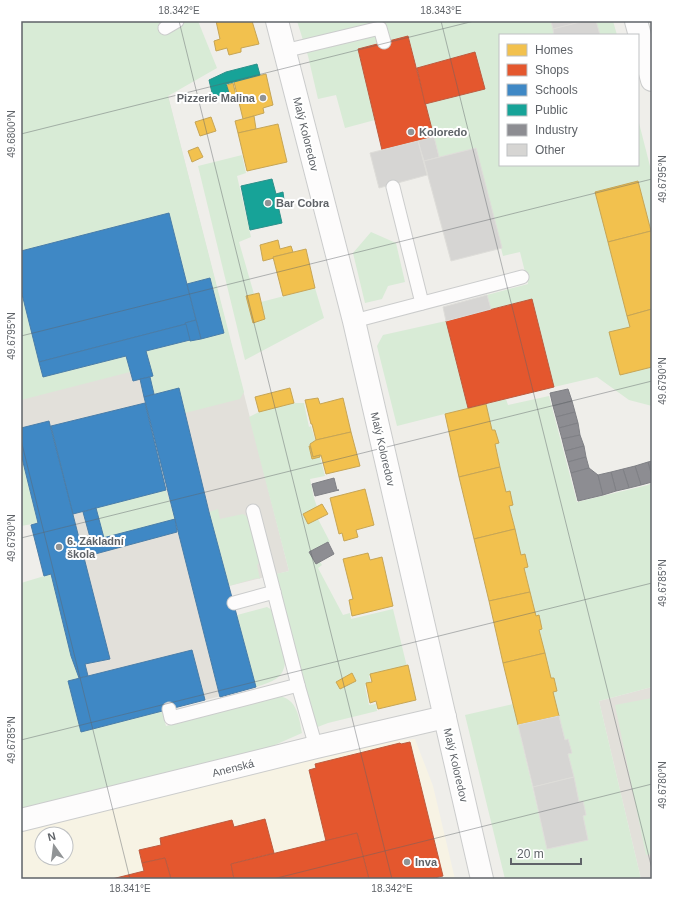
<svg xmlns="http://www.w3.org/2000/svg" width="673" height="900" font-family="Arial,sans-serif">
	<rect width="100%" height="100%" fill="#efeeea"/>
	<path fill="#f7f3e4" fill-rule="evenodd" d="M415,739L433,786L455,879H21V820L316,747ZM42,834H66V858H42Z"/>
	<g fill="#e2e0da">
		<path d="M21,21H149L289,571L229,586L256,687L81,732L68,681L79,678L71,656L51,574L43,576L31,525L38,523L21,454Z"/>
		<path d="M652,687V879H641L599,701Z"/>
	</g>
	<g fill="#d8ebd6" fill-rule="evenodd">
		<path d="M21,21H198L217,68L168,96L244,392L240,399L185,413L179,388L154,394L150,377L153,376L146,351L190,340L191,341L223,333L187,284L169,213L21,251Z"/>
		<path d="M297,21H613L617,35H500V165H638V119L652,174V406L629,400L597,377L554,387L532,300L491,309L487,295L528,284L520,252L503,256L476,148L439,157L425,104L485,89L475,52L417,68L408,36L358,49L375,120L345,128L336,95L318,99L308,56Z"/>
		<path d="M242,155L246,173L237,176L251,237L239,242L254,294L246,296L253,322L265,319L261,302L315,288L324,318L245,360L198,166Z"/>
		<path d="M371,232L396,243L405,282L388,286L382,299L365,303L353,253Z"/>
		<path d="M21,290L43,377L126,356L130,372L21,400Z"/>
		<path d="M446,321L468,408L397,426L377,346L383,335Z"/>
		<path d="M549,396L577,502L648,485L652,483V687L599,701L641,879H505L465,715L513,704L547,849L588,840L583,816L586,815L583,802H579L568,754L572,753L568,740H565L553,692L557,691L554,678H551L539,630L542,629L539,616H536L524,568L528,567L525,554L521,555L509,506L513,505L510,492H506L495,444L499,443L495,430H492L486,404L506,399L508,405Z"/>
		<path d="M294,403H304L309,427L311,426L316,443L309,446L312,459L320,457L325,476L310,479L314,498L317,507L303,515L308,524L318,519L330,542L314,552L322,565L318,568L343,615L350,613L351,619L393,609L407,667L369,676L371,684L365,686L369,705L376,704L377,711L328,723L315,728L276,574L289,571L249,417L259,412ZM352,673L355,681L340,689L336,682Z"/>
		<path d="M21,454L38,523L21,526Z"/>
		<path d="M166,490L175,519L104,538L96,508Z"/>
		<path d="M218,509L220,519L243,514L249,518L259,558V563L257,565L260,579L257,578L229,586L209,512Z"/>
		<path d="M51,574L71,656L79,678L68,682L81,732L162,711L166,726L278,696C297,698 299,717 302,733L268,748L21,809V583Z"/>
		<path d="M267,607L272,610L285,660C285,679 271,682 256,687L237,615Z"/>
		<path d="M652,698V854L646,855L615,705Z"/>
	</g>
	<g fill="#f2c14e" stroke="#c6a556">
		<path d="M216,21H252L259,44L241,48V52L229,55L227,48L216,51L214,41L220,39Z"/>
		<path d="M266,74L273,105L263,108L264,113L243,119L234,82Z"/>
		<path d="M233,83L236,95L228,97V94L229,93L227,85Z"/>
		<path d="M254,116L256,129L238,133L235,121Z"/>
		<path d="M211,117L216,131L200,136L195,122Z"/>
		<path d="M278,124L287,162L247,171L238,133Z"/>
		<path d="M198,147L203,157L192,162L188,151Z"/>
		<path d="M638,181L651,231L608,242L595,192Z"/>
		<path d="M651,231L652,236V309L627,316L608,242Z"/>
		<path d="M278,240L280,249L291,246L293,252L273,257L274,258L263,261L260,245Z"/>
		<path d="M306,249L315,288L283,296L273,257Z"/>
		<path d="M259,293L265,319L253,323L246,296Z"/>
		<path d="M652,309V367L620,375L609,332L630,327L627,316Z"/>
		<path d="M290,388L294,403L259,412L255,397Z"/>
		<path d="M318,398L320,404L343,398L351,432L316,440L312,424H311L305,400Z"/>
		<path d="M486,404L492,430H495L499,443L495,444L500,467L459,477L445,414Z"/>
		<path d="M351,432L360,466L326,474L321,455L313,457L310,444L316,440Z"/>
		<path d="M309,446H310L313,457L320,455V457L312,459Z"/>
		<path d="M500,467L506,492L510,491L513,505L509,506L515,529L474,539L459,477Z"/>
		<path d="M365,489L374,525L356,530L358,537L344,541L342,533L339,534L330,498Z"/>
		<path d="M322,504L328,514L308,524L303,514Z"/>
		<path d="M515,529L521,555L525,554L528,567L524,568L530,592L489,601L474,539Z"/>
		<path d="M368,553L370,560L382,557L393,606L352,616L349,600L353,599L343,559Z"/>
		<path d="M530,592L536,616L539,615L542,629L539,630L545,653L503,663L489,601Z"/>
		<path d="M545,653L551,678H554L557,691L553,692L559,716L518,725L503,663Z"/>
		<path d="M408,665L416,700L378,709L376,701L370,703L366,683L372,682L370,674Z"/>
		<path d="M352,673L356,681L340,689L336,682Z"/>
	</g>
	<g fill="#e4572e" stroke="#bc5b3f">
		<path d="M408,36L434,137L382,150L358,49Z"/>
		<path d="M475,52L485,89L425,104L417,68Z"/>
		<path d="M532,299L554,387L468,408L446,321Z"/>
		<path d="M410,742L443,876L430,879H369L357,833L326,841L309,770L316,768L315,764L400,743L401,744Z"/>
		<path d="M265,819L274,853L231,864L234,879H171L165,858L142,863L139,850L161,845L160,838L232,820L234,827Z"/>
		<path d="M357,833L369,879H234L231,864Z"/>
		<path d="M165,858L171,879H112L144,871L142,863Z"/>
	</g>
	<g fill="#3f88c5" stroke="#497da9">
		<path d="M169,213L196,320L185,323L186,324L39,362L21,290V251Z"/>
		<path d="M210,278L224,333L201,339L187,284Z"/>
		<path d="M196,320L201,339L190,341L185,323Z"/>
		<path d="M186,324L190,340L146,351L153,376L133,381L126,356L43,377L39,362Z"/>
		<path d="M150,377L154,394L144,397L140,379Z"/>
		<path d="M179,388L209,512L256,687L220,697L144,397Z"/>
		<path d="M145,403L166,490L73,514L51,426Z"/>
		<path d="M49,421L110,659L85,664L88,676L79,678L71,656L51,574L44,576L31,525L38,523L21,454V428Z"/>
		<path d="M96,508L104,538L91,541L83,512Z"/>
		<path d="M175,519L177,532L84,557L80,544Z"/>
		<path d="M192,650L205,700L81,732L68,681Z"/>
	</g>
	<g fill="#17a398" stroke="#2d908a">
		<path d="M257,64L260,75L226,84L229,93L213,97L209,80L226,72Z"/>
		<path d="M272,179L276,194L283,192L284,200L277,201L282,223L250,230L241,186Z"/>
	</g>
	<g fill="#8d8d92" stroke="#7f8085">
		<path d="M568,389L572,401L553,406L550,393Z"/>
		<path d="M572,401L575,412L556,417L553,406Z"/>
		<path d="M575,412L578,423L559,428L556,417Z"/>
		<path d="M578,423L580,435L562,439L559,428Z"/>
		<path d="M580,435L584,446L565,451L562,439Z"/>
		<path d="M584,446L586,457L568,462L565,451Z"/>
		<path d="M586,457L589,468L571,473L568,462Z"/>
		<path d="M652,461V477L648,462Z"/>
		<path d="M648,462L652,477V482L641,485L635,466Z"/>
		<path d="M635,466L641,485L629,488L623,469Z"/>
		<path d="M589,468L598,475L603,495L578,501L571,473Z"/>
		<path d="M623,469L629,488L616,491L611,472Z"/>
		<path d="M611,472L616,491L603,495L598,475Z"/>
		<path d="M334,478L337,490H339L315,496L312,484Z"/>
		<path d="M328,542L334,554L316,564L309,552Z"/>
	</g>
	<g fill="#d6d5d3" stroke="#deddd9">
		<path d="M551,21H584L553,29Z"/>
		<path d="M584,21H596L600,35H554L553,29Z"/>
		<path d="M434,137L439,157L424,161L418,141Z"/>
		<path d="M418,141L427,175L379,188L370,153Z"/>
		<path d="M476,148L502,248L451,261L424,161Z"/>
		<path d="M487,295L491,309L446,321L443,307Z"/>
		<path d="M559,716L565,740L568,739L572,753L568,754L574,777L533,787L518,725Z"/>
		<path d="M574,777L579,802L583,801L586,815L583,816L588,840L547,849L533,787Z"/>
	</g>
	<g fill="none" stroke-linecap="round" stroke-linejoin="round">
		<defs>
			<g id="service">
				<path d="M165,28L177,21"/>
				<path d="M284,51L380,28L384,42"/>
				<path d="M393,187L422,303"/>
				<path d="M354,321L522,277"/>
				<path d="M253,511L298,685L316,747"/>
				<path d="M234,603L274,592"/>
				<path d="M169,709L171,718L298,685"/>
			</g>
			<g id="minor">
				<path d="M277,21L354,321L482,879"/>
				<path d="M636,21L652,80"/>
				<path d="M21,820L316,747L445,717"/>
			</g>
		</defs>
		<use href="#service" stroke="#cbcccc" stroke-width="15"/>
		<use href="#minor" stroke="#cbcccc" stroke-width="24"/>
		<use href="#service" stroke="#fdfcfc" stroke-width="13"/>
		<use href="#minor" stroke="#fdfcfc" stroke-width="22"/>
	</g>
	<path fill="none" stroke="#5f6368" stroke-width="1" stroke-opacity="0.45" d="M179,21L392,879M441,21L652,869M21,134L474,21M21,336L652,179M21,440L130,879M21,538L652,381M21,740L652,583M273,879L652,784"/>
	<g fill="#919496" stroke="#fff" stroke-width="1.5">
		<circle cx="263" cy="98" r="4"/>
		<circle cx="411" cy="132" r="4"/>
		<circle cx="268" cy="203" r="4"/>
		<circle cx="59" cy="547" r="4"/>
		<circle cx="407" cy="862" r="4"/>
	</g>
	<g text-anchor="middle" stroke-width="4" stroke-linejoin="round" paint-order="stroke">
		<g font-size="11" font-weight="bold" fill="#5f6368" stroke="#fff" text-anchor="start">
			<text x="255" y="102" text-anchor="end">Pizzerie Malina</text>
			<text x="419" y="136">Koloredo</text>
			<text x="276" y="207">Bar Cobra</text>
			<text x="67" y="545">6. Základní<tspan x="67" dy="13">škola</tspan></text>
			<text x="415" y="866">Inva</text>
		</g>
		<g font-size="11" fill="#5f6368" stroke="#fff">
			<text transform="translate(306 134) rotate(76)" y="4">Malý Koloredov</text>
			<text transform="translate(383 449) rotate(77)" y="4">Malý Koloredov</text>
			<text transform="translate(456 765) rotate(77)" y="4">Malý Koloredov</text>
			<text transform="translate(233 768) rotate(-14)" y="4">Anenská</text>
		</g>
	</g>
	<rect width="673" height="900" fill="none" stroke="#ffffff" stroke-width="44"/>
	<rect x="499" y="34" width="140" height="132" fill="#ffffff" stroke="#bfc1c3"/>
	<rect x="507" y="44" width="20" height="12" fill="#f2c14e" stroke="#bfc1c3"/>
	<text x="535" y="54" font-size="12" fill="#5f6368">Homes</text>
	<rect x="507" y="64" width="20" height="12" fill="#e4572e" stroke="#bfc1c3"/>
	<text x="535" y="74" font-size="12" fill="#5f6368">Shops</text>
	<rect x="507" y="84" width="20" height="12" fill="#3f88c5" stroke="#bfc1c3"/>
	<text x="535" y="94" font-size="12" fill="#5f6368">Schools</text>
	<rect x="507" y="104" width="20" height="12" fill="#17a398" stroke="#bfc1c3"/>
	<text x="535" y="114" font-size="12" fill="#5f6368">Public</text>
	<rect x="507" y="124" width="20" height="12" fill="#8d8d92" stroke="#bfc1c3"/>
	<text x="535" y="134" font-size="12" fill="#5f6368">Industry</text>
	<rect x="507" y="144" width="20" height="12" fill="#d6d5d3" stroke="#bfc1c3"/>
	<text x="535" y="154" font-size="12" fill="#5f6368">Other</text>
	<g transform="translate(54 846) rotate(346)"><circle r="19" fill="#ffffff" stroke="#bfc1c3"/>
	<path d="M0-3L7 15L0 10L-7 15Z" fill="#919496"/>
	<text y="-6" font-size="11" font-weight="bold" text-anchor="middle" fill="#5f6368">N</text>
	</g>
	<path d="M511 858v6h70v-6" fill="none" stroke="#5f6368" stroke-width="2"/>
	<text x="517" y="858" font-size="12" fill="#5f6368" stroke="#ffffff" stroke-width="3" paint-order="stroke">20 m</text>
	<rect x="22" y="22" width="629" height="856" fill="none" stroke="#5f6368" stroke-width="1.5"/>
	<g font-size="10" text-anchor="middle" fill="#5f6368">
		<text x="179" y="14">18.342°E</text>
		<text x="441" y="14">18.343°E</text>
		<text transform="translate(11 134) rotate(-90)" y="4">49.6800°N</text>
		<text transform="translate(662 179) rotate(-90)" y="4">49.6795°N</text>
		<text transform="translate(11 336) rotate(-90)" y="4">49.6795°N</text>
		<text transform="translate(662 381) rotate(-90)" y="4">49.6790°N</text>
		<text transform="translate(11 538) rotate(-90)" y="4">49.6790°N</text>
		<text transform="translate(662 583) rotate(-90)" y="4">49.6785°N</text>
		<text transform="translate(11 740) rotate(-90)" y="4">49.6785°N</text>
		<text transform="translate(662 785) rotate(-90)" y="4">49.6780°N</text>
		<text x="130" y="892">18.341°E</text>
		<text x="392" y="892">18.342°E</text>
	</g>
</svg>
